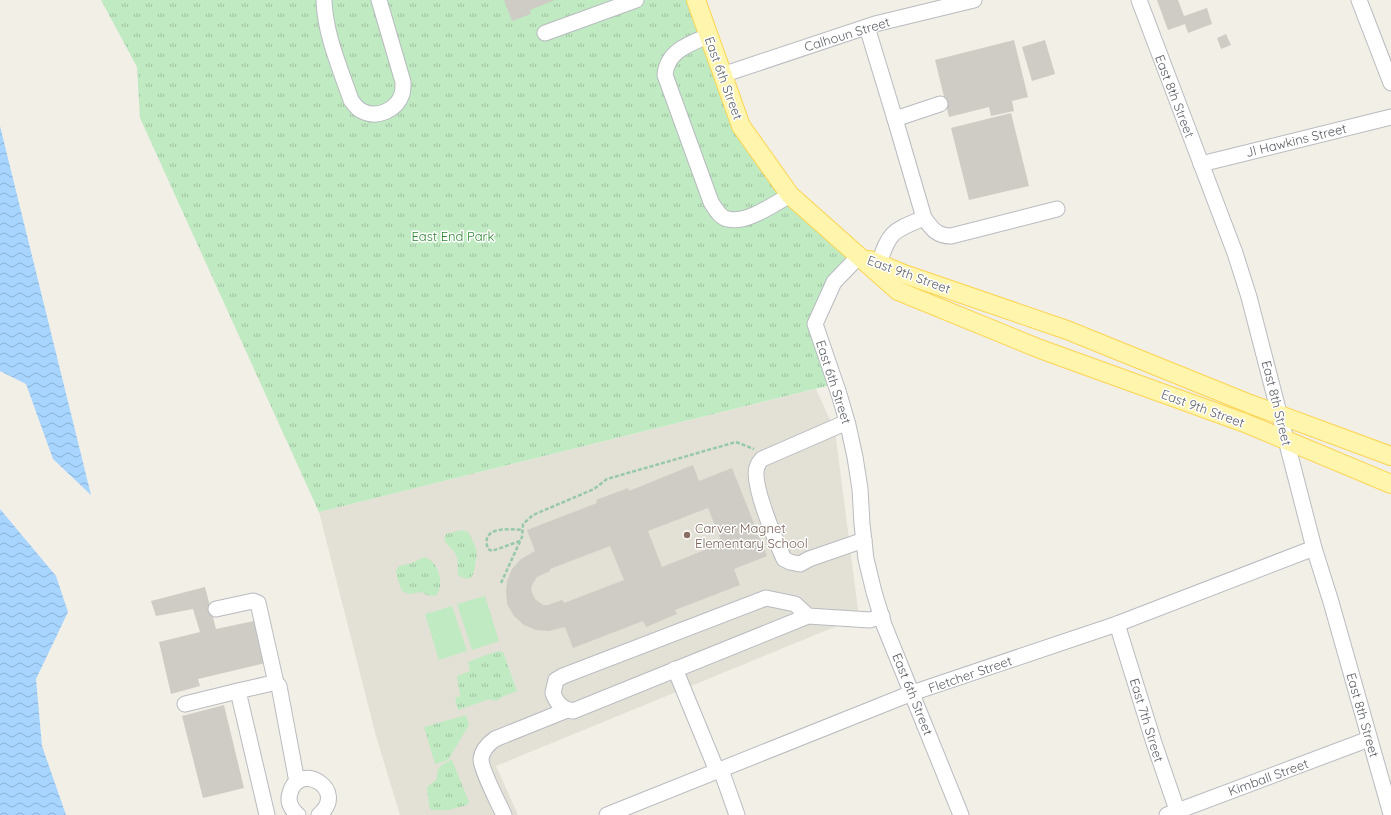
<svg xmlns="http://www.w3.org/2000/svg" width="1391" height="815" font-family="Quicksand,sans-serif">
	<defs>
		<pattern id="park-tufts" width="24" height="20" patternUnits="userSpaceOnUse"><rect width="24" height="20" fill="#c0eac2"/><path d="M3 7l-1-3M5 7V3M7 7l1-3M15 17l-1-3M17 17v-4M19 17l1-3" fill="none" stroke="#9fc1a1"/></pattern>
		<pattern id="water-waves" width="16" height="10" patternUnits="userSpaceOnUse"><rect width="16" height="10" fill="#a7d5ff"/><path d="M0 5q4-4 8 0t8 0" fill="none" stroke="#8bb0d2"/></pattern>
	</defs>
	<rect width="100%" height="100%" fill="#f1efe6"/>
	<path fill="#e3e1d6" d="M816,389L835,431L859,617L496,766L518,815H400L376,736L319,512Z"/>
	<g fill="#c0eac2">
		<path d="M485,596L499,641L472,650L457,604Z"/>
		<path d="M452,606L467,651L439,660L425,614Z"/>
	</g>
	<g fill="url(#park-tufts)">
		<path d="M101,0H695L761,154L859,256L815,324L835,384L319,512L140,118L137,67Z"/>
		<path d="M462,530L468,532C471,537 474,543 476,549C478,555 476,559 475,565C474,577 470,583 458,575C457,569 459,561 456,555C453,547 440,543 446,534Z"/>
		<path d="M424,557C439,561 445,585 436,596L427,595L422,592L409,594L402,591L397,578L396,571L399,566L412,563Z"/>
		<path d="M499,651L503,652L517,691C513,693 508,694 504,696C498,699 497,703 490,699L458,710L455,698L460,696L457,676L470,671L468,662L486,655Z"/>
		<path d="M466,715L469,725L448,760L435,764L424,727Z"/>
		<path d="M452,760L469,802L467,805L449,810H431L429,806L427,787L435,781L437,778C436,768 442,763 452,760Z"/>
	</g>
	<g fill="url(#water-waves)">
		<path d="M0,126L91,495L53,459L26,384L0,371Z"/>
		<path d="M0,509L56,576L68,612L36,679L42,746L66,815H0Z"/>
	</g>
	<g fill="#ceccc4" fill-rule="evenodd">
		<path d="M504,0H555L530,10L531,14L512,21Z"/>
		<path d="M1157,0H1178L1184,16L1207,8L1212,24L1188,33L1185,24L1168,30Z"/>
		<path d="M1226,34L1231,45L1221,49L1217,38Z"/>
		<path d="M1014,40L1028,97L1012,101L1014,111L991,116L989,107L949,117L935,60Z"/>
		<path d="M1045,40L1055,74L1032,81L1022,47Z"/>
		<path d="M1011,113L1029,186L969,200L951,128Z"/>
		<path d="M693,465L699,481L732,468L767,556L734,569L740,585L675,610L677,614L646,627L643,621L573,648L565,627L549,631L536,630L524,625L514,616L507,604L506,591L507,581L512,569L521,559L535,551L527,530L597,503L596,500L628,488L629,491ZM708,508L722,543L662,567L648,531ZM610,546L624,580L564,603L562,600L548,605H543L535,599L531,590L532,585L537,577L550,571V569Z"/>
		<path d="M205,587L216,629L254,621L265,663L198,679L200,686L171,694L159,642L200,632L193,609L156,616L151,601Z"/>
		<path d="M224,705L244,788L203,798L182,716Z"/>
	</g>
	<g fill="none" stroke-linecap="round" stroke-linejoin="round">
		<defs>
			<g id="minor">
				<path d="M324,0C325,34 340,68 351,100C354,104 357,109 362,111C377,119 397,110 402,94C403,91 403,86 403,82L379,0"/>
				<path d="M1139,0L1235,253L1249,297L1314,548L1331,602L1391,814"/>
				<path d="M1359,0L1391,83"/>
				<path d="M867,27L895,119"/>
				<path d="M545,33L636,0"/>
				<path d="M708,36C689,44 667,51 665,75L711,202C715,208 720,218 728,219C746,224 774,204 790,195"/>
				<path d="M722,75L875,24L974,0"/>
				<path d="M940,104L895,119L924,218C932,229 937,236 951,236L1057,209"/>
				<path d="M1201,164L1391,117"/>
				<path d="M859,256L834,282L815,324L839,394L848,425L855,457L860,489L862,524L866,559L874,592L884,625L961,815"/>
				<path d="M879,264C889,231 893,231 924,218"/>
				<path d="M847,422L762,459C760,461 758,464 757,467C751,484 776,541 784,559L790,562L800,564L809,559L864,540"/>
				<path d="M216,609L253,601L258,603L276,683"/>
				<path d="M808,616L795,604L766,598L563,676L556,680L553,693C557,704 562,709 573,711L808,616L870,620L882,616"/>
				<path d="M1117,624L1154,743L1177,810L1181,815"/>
				<path d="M675,669L717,771"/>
				<path d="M185,704L238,691"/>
				<path d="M721,770L737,815"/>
				<path d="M267,815L238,691L273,683H276L279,686L297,782"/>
				<path d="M298,815C291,809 287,802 290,793C299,760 349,790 319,815"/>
				<path d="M504,815C499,804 481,770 481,759C482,750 488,744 495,739L567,710"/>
				<path d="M607,815L912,693L1117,624L1314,548"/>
				<path d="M1167,815L1369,739"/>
			</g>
			<g id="major">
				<path d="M696,0L741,126L790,195L898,291L1040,349L1245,423L1391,484"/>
				<path d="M870,260L904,274L1067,330L1250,404L1391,456"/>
			</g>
		</defs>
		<use href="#minor" stroke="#b8bbc0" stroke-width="17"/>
		<use href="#major" stroke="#fdd452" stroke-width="20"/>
		<g stroke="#97c9a8" stroke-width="2.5" stroke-dasharray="4 2" stroke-linecap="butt">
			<path d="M520,541L492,551L488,549C480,526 508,529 523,530"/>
			<path d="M501,583L522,537L523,524L533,515L594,489L607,479L736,442L754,449"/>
		</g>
		<use href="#minor" stroke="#fff" stroke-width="15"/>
		<use href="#major" stroke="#fff5ac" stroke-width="18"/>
	</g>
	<circle fill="#8d6e63" stroke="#fff" stroke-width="1.5" cx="687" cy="535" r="4"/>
	<g text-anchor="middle" stroke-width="3" stroke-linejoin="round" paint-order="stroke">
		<g font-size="13" fill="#5d6167" stroke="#fff">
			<text transform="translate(847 34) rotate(-17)" y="5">Calhoun Street</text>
			<text transform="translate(724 78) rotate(70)" y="5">East 6th Street</text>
			<text transform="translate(1175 96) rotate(69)" y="5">East 8th Street</text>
			<text transform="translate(1296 140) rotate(-14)" y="5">Jl Hawkins Street</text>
			<text transform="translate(909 274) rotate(20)" y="5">East 9th Street</text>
			<text transform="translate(834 382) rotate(72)" y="5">East 6th Street</text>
			<text transform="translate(1277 403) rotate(76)" y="5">East 8th Street</text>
			<text transform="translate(1203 408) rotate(20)" y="5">East 9th Street</text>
			<text transform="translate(970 674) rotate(-19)" y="5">Fletcher Street</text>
			<text transform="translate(913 694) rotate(68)" y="5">East 6th Street</text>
			<text transform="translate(1363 715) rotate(74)" y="5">East 8th Street</text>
			<text transform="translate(1147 720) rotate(73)" y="5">East 7th Street</text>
			<text transform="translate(1268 777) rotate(-20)" y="5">Kimball Street</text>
		</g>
		<g font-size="13" fill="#2e8635" stroke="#fff">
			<text x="453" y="241">East End Park</text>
		</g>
		<g font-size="13" fill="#785e54" stroke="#fff" text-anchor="start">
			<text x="695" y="533">Carver Magnet<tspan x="695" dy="15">Elementary School</tspan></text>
		</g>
	</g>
</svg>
